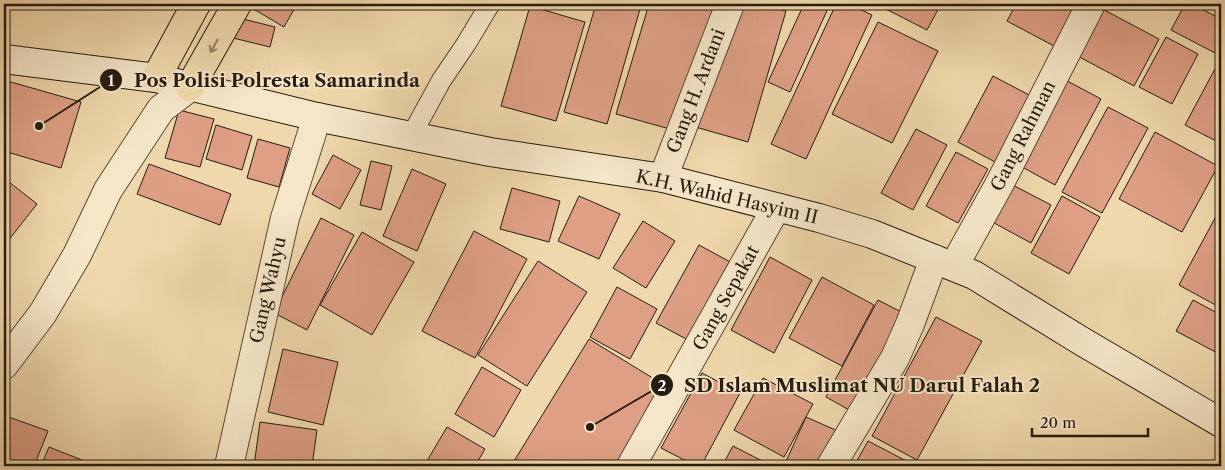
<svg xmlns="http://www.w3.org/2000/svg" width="1225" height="470" font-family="'Libre Caslon Text',serif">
	<rect width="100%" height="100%" fill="#efd8ab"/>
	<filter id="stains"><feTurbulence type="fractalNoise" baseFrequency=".004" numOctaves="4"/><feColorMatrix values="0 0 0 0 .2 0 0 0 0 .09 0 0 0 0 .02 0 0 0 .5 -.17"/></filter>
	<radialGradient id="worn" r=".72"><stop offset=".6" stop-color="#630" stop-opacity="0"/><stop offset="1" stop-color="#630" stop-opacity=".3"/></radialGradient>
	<g fill="#de9f84" stroke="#261c10">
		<path d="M251,4H297L284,27L250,7Z"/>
		<path d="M596,4H622L640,9L607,124L564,112Z"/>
		<path d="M649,4H692L713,9L677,131L616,114Z"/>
		<path d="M720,4H760L786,11L748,142L685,124Z"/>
		<path d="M804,4H830L790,92L768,82Z"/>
		<path d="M836,4H849L872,15L806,159L771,144Z"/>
		<path d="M876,4H941L927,30Z"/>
		<path d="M1016,4H1077L1054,46L1007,21Z"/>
		<path d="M1093,4L1159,39L1134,86L1068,51Z"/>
		<path d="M1185,4H1192L1221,19V47L1217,54L1171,30Z"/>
		<path d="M530,6L585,22L556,121L501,106Z"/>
		<path d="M235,17L275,27L270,47L229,37Z"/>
		<path d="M878,22L938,51L892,143L832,114Z"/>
		<path d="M1166,37L1198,54L1172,104L1139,87Z"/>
		<path d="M1217,65L1221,68V137L1218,142L1185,125Z"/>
		<path d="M993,76L1031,96L995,162L958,142Z"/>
		<path d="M1058,76L1101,99L1055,185L1013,162Z"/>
		<path d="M4,80L81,102L61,168L4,151Z"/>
		<path d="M1108,107L1148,128L1102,213L1062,192Z"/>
		<path d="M179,110L214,119L200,167L165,158Z"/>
		<path d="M216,125L252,136L242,170L206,159Z"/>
		<path d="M916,129L947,145L913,210L881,193Z"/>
		<path d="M1155,132L1218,166L1182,232L1119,199Z"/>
		<path d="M258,139L290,148L279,187L247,178Z"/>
		<path d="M956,152L988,169L958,223L926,206Z"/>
		<path d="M333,155L361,170L340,209L312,194Z"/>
		<path d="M371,161L392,166L381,210L360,205Z"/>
		<path d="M149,164L231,194L220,225L137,194Z"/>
		<path d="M412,169L446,184L417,251L383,236Z"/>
		<path d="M4,178L37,204L4,246Z"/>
		<path d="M1005,181L1051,205L1031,243L985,218Z"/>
		<path d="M512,188L560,201L549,242L500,229Z"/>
		<path d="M579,196L620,214L599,259L558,241Z"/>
		<path d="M1062,196L1100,217L1069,274L1031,253Z"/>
		<path d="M1221,207V308L1179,285Z"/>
		<path d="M321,218L354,235L307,330L274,313Z"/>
		<path d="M643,221L675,241L646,288L613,268Z"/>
		<path d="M474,231L527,259L475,358L422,331Z"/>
		<path d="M362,232L414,262L372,335L320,305Z"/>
		<path d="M699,245L734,264L692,342L656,323Z"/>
		<path d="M770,257L812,280L774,353L731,330Z"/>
		<path d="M538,261L587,292L527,386L478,355Z"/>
		<path d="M822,277L874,305L842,366L789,338Z"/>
		<path d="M617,287L657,309L630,359L590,337Z"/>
		<path d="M878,300L911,317L858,415L826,397Z"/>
		<path d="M1193,300L1221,315V355L1176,331Z"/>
		<path d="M936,317L982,341L917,460L872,436Z"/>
		<path d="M589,339L669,388L621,466H511Z"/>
		<path d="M283,349L338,362L323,425L268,412Z"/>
		<path d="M482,367L521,390L494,437L455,414Z"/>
		<path d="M702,373L740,393L701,466H696L661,448Z"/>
		<path d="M763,378L813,404L784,457L734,430Z"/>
		<path d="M6,416L48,431L34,466H4V422Z"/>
		<path d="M806,417L840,432L824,466H784Z"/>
		<path d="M260,422L317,430L312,466H254Z"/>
		<path d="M447,427L485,449L475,466H424Z"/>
		<path d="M868,441L916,466H854Z"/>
		<path d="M733,446L772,466H722Z"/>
		<path d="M49,447L97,466H41Z"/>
	</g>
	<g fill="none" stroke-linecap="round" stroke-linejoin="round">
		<defs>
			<path id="lane" d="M411,136L441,81L466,44L490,4"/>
			<g id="street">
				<path d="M663,178L730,4"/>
				<path d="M954,266L1000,183L1091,4"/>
				<path d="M4,365L43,313L77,255L108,190L161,109L190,87"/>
				<path d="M229,466L285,218L317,117"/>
				<path d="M631,466L776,208"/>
				<path d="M831,466L895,358L910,324L934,259"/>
			</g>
			<path id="secondary" d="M4,59L156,78L317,117L490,152L663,178L819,218L872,234L974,275L1083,342L1221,423"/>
			<g id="primary">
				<path d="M156,78L196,4"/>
				<path d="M190,87L237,4"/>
			</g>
		</defs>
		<use href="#lane" stroke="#584b37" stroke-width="21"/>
		<use href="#street" stroke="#584b37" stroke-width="30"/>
		<use href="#secondary" stroke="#261c10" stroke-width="30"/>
		<use href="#primary" stroke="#261c10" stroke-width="30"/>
		<use href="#lane" stroke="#f5e6c8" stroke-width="19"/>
		<use href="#street" stroke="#f5e6c8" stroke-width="28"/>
		<use href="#secondary" stroke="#f5e6c8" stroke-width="28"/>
		<use href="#primary" stroke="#efd8ab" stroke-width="28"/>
	</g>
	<defs><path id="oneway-shaft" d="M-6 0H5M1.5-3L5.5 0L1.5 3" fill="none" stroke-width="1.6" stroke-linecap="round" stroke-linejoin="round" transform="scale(1.25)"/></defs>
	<use stroke="#958365" href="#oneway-shaft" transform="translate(214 46) rotate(119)"/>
	<g text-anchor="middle" stroke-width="4" stroke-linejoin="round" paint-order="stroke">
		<g font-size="18" fill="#261c10" stroke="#f5e6c8">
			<text transform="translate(696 91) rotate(-69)" y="6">Gang H. Ardani</text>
			<text transform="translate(1023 136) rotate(-63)" y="6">Gang Rahman</text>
			<text transform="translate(727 197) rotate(13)" y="6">K.H. Wahid Hasyim II</text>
			<text transform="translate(268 290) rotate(-77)" y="6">Gang Wahyu</text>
			<text transform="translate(726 298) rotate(-61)" y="6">Gang Sepakat</text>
		</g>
	</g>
	<path fill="none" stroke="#261c10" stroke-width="2" d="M39 126L111 80M590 427L662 385"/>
	<g fill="#261c10" stroke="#f5e6c8" stroke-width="2">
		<circle cx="39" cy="126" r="5"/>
		<circle cx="590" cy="427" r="5"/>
		<circle cx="111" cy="80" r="12"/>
		<circle cx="662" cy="385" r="12"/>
	</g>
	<g font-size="15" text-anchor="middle" font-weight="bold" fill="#fff">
		<text x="111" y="86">1</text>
		<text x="662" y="391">2</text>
	</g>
	<g font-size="19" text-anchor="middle" font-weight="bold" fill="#261c10" stroke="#f5e6c8" stroke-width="4" stroke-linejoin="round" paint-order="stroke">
		<text x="277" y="87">Pos Polisi Polresta Samarinda</text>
		<text x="862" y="392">SD Islam Muslimat NU Darul Falah 2</text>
	</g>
	<rect width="1225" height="470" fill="none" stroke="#efd8ab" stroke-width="20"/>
	<rect x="5" y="5" width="1215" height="460" fill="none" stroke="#261c10" stroke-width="2.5"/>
	<rect x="10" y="10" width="1205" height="450" fill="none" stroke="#261c10"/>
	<path d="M1032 428v8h116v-8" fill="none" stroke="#261c10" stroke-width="2.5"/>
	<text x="1040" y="428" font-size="15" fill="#261c10" stroke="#f5e6c8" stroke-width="4" paint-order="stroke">20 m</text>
	<rect width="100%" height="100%" filter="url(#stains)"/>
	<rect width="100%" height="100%" fill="url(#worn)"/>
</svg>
